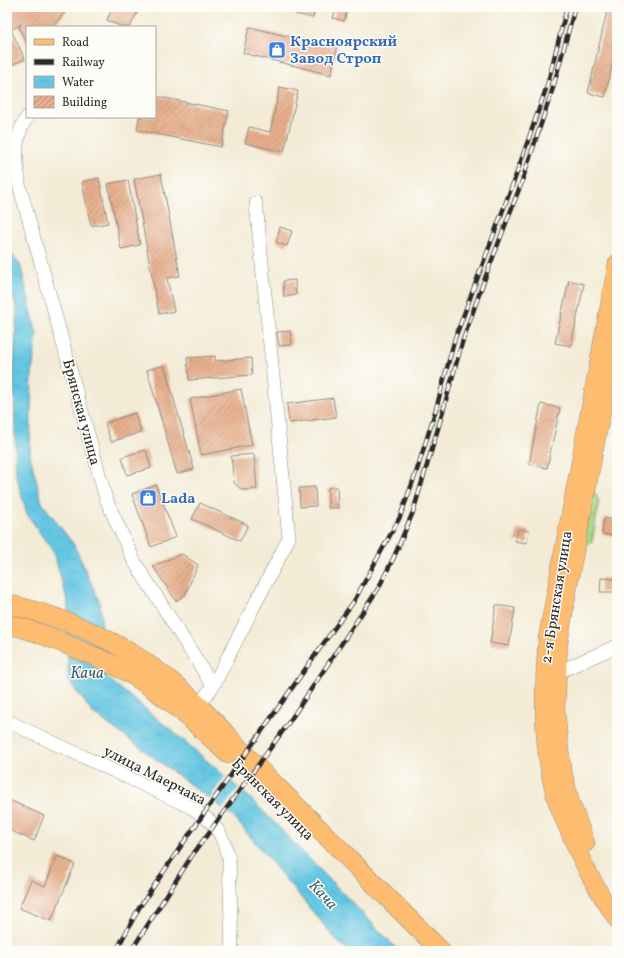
<svg xmlns="http://www.w3.org/2000/svg" width="624" height="958" font-family="Vollkorn,serif">
	<defs>
		<pattern id="grass-tufts" width="24" height="20" patternUnits="userSpaceOnUse"><rect width="24" height="20" fill="#a8da89"/><path d="M3 7l-1-3M5 7V3M7 7l1-3M15 17l-1-3M17 17v-4M19 17l1-3" fill="none" stroke="#91bb76"/></pattern>
		<pattern id="water-ripples" width="26" height="14" patternUnits="userSpaceOnUse"><rect width="26" height="14" fill="#64c6e2"/><path d="M2 4q2-2 4 0t4 0M15 11q2-2 4 0t4 0" fill="none" stroke="#57aac2"/></pattern>
		<pattern id="building-hatch" width="6" height="6" patternUnits="userSpaceOnUse"><rect width="6" height="6" fill="#e7af8c"/><path d="M-1 1l2-2M0 6l6-6M5 7l2-2" fill="none" stroke="#bb8f73"/></pattern>
	</defs>
	<rect width="100%" height="100%" fill="#fdfcf7"/>
	<filter id="ink" filterUnits="userSpaceOnUse"><feTurbulence type="fractalNoise" baseFrequency=".025" numOctaves="2"/><feDisplacementMap in="SourceGraphic" scale="8" xChannelSelector="R" yChannelSelector="G"/><feConvolveMatrix kernelMatrix="1 2 1 2 8 2 1 2 1" color-interpolation-filters="sRGB"/></filter>
	<filter id="wash" filterUnits="userSpaceOnUse"><feTurbulence type="fractalNoise" baseFrequency=".012" numOctaves="4" result="noise"/><feDisplacementMap in="SourceGraphic" scale="16" xChannelSelector="R" yChannelSelector="G"/><feGaussianBlur stdDeviation="0.9" result="paint"/><feColorMatrix in="noise" values="0 0 0 0 0 0 0 0 0 0 0 0 0 0 0 0 0 1.4 0 .05"/><feComposite in="paint" operator="in"/></filter>
	<g filter="url(#wash)">
		<rect width="100%" height="100%" fill="#f3ebd6"/>
		<path fill="url(#grass-tufts)" stroke="#6a825a" d="M593,490L599,501L592,542L582,550Z"/>
		<path fill="url(#water-ripples)" stroke="#487886" d="M7,249L20,264L37,335L32,373L30,456L42,503L74,545L100,603L106,677L182,739L252,800L399,951H349L339,943L233,816L92,712L68,680V603L54,553L27,514L16,475L14,371L17,309L7,277Z"/>
		<g fill="#f3ebd6">
			<path d="M226,775L232,780L215,804L209,800Z"/>
			<path d="M240,786L244,791L227,814L222,810Z"/>
		</g>
		<g id="blocks">
			<g fill="url(#building-hatch)">
				<path d="M7,7H70L52,27H27V44L19,27L21,24L11,30L25,59L9,66L7,61Z"/>
				<path d="M113,7H140L130,27H122L107,20Z"/>
				<path d="M297,7H316L313,18L295,14Z"/>
				<path d="M337,7H348L344,21L333,18Z"/>
				<path d="M608,7H617V43L605,97L588,93Z"/>
				<path d="M249,27L337,48L331,75L243,53Z"/>
				<path d="M280,87L298,91L284,152L245,143L249,127L270,132Z"/>
				<path d="M155,96L229,111L221,147L137,130L139,117H155Z"/>
				<path d="M161,174L180,276L167,278L174,311L159,314L134,179Z"/>
				<path d="M99,178L108,223L91,226L82,182Z"/>
				<path d="M128,180L140,245L121,249L108,184Z"/>
				<path d="M280,227L292,231L287,246L276,242Z"/>
				<path d="M295,280L296,295L284,297L283,281Z"/>
				<path d="M569,280L584,284L571,346L555,343Z"/>
				<path d="M290,331L292,345L279,346L277,332Z"/>
				<path d="M215,356V361L251,358L252,375L189,380L187,358Z"/>
				<path d="M164,365L194,469L177,474L147,370Z"/>
				<path d="M241,389L252,445L201,455L190,399Z"/>
				<path d="M333,398L336,417L289,423L287,404Z"/>
				<path d="M541,404L560,408L547,468L529,464Z"/>
				<path d="M135,413L141,432L111,442L105,423Z"/>
				<path d="M146,450L151,468L127,475L122,457Z"/>
				<path d="M254,454L257,489L242,490L234,483L231,456Z"/>
				<path d="M156,485L176,537L151,547L132,494Z"/>
				<path d="M315,487L316,506L300,507L299,488Z"/>
				<path d="M337,487L338,508H328V488Z"/>
				<path d="M200,503L248,525L240,541L192,519Z"/>
				<path d="M604,518L617,520V536L602,534Z"/>
				<path d="M518,529L529,531L527,543L515,541Z"/>
				<path d="M182,554L198,565L185,595L176,601L153,566Z"/>
				<path d="M601,578L617,579V592H600Z"/>
				<path d="M496,605L515,608L509,646L490,643Z"/>
				<path d="M7,799L44,816L34,841L7,829Z"/>
				<path d="M57,856L75,864L51,921L19,908L31,880L45,886Z"/>
			</g>
		</g>
	</g>
	<g filter="url(#ink)">
		<use href="#blocks" fill-opacity="0" stroke="#8f8b80" stroke-width="1"/>
		<g fill="none" stroke-linecap="round" stroke-linejoin="round">
			<defs>
				<g id="minor">
					<path d="M27,117C12,141 17,158 19,184L106,499L134,561L213,686"/>
					<path d="M558,672L617,646"/>
					<path d="M198,706L213,686L289,538L256,203"/>
					<path d="M7,721L191,807L210,821L219,832L224,843L229,859L232,951"/>
				</g>
				<g id="major">
					<path d="M617,263L547,638C543,689 541,742 554,792C557,805 563,817 568,829C581,861 597,891 617,920"/>
					<path d="M586,843L571,802L562,768L556,711L559,643L572,567L617,333"/>
				</g>
				<g id="highway">
					<path d="M7,604C80,620 145,654 199,706C224,731 247,758 272,782C329,838 385,895 441,951"/>
					<path d="M7,624C34,630 59,641 84,652C101,659 118,666 134,676C168,697 199,726 228,754"/>
				</g>
			</defs>
			<use href="#minor" stroke="#8f8b80" stroke-width="14"/>
			<use href="#major" stroke="#8f8b80" stroke-width="18"/>
			<use href="#highway" stroke="#8f8b80" stroke-width="20"/>
			<use href="#minor" stroke="#fff" stroke-width="13"/>
			<use href="#major" stroke="#fdbc70" stroke-width="17"/>
			<use href="#highway" stroke="#fdbc70" stroke-width="19"/>
			<defs>
				<g id="rail">
					<path d="M116,951L139,908L179,849L318,651L354,601L400,517L417,470L436,409L455,338L515,178L547,86L567,7"/>
					<path d="M131,951L191,857L285,728L330,661L378,589L394,557L413,512L439,425L462,343L482,286L521,184L553,88L575,7"/>
				</g>
			</defs>
			<use href="#rail" stroke="#2b2b2b" stroke-width="4.5"/>
			<use href="#rail" stroke="#fdfcf7" stroke-width="3" stroke-dasharray="9" stroke-linecap="butt"/>
		</g>
	</g>
	<defs>
		<symbol id="shop-square" viewBox="-11 -11 22 22"><rect x="-9" y="-9" width="18" height="18" rx="4" fill="#3f7fe0" stroke="#fdfcf7"/><path d="M-5-2.5h2.3a2.7 3.5 0 0 1 5.4 0H5L5.5 6h-11ZM-1.5-2.5h3a1.5 2.3 0 0 0-3 0Z" fill="#fff"/></symbol>
	</defs>
	<g fill-rule="evenodd">
		<use href="#shop-square" x="267" y="40" width="20" height="20"/>
		<use href="#shop-square" x="138" y="488" width="20" height="20"/>
	</g>
	<g text-anchor="middle" stroke-width="3" stroke-linejoin="round" paint-order="stroke">
		<g font-size="15" font-weight="bold" fill="#366cbe" stroke="#fdfcf7" text-anchor="start">
			<text x="290" y="46">Красноярский<tspan x="290" dy="17">Завод Строп</tspan></text>
			<text x="161" y="503">Lada</text>
		</g>
		<g font-size="15" fill="#2b2b2b" stroke="#fdfcf7">
			<text transform="translate(82 412) rotate(75)" y="5">Брянская улица</text>
			<text transform="translate(556 597) rotate(-81)" y="5">2-я Брянская улица</text>
			<text transform="translate(155 775) rotate(27)" y="5">улица Маерчака</text>
			<text transform="translate(273 799) rotate(45)" y="5">Брянская улица</text>
		</g>
		<g font-size="16" font-style="italic" fill="#3f616b" stroke="#fdfcf7">
			<text x="87" y="678">Кача</text>
			<text transform="translate(324 894) rotate(47)" y="6">Кача</text>
		</g>
	</g>
	<rect width="624" height="958" fill="none" stroke="#fdfcf7" stroke-width="24"/>
	<rect x="26" y="26" width="130" height="92" fill="#fdfcf7" stroke="#a9a8a5"/>
	<rect x="34" y="39" width="20" height="6" fill="#fdbc70" stroke="#a9a8a5"/>
	<text x="62" y="46" font-size="12" fill="#2b2b2b">Road</text>
	<rect x="34" y="59" width="20" height="6" fill="#2b2b2b" stroke="#a9a8a5"/>
	<text x="62" y="66" font-size="12" fill="#2b2b2b">Railway</text>
	<rect x="34" y="76" width="20" height="12" fill="url(#water-ripples)" stroke="#a9a8a5"/>
	<text x="62" y="86" font-size="12" fill="#2b2b2b">Water</text>
	<rect x="34" y="96" width="20" height="12" fill="url(#building-hatch)" stroke="#a9a8a5"/>
	<text x="62" y="106" font-size="12" fill="#2b2b2b">Building</text>
</svg>
